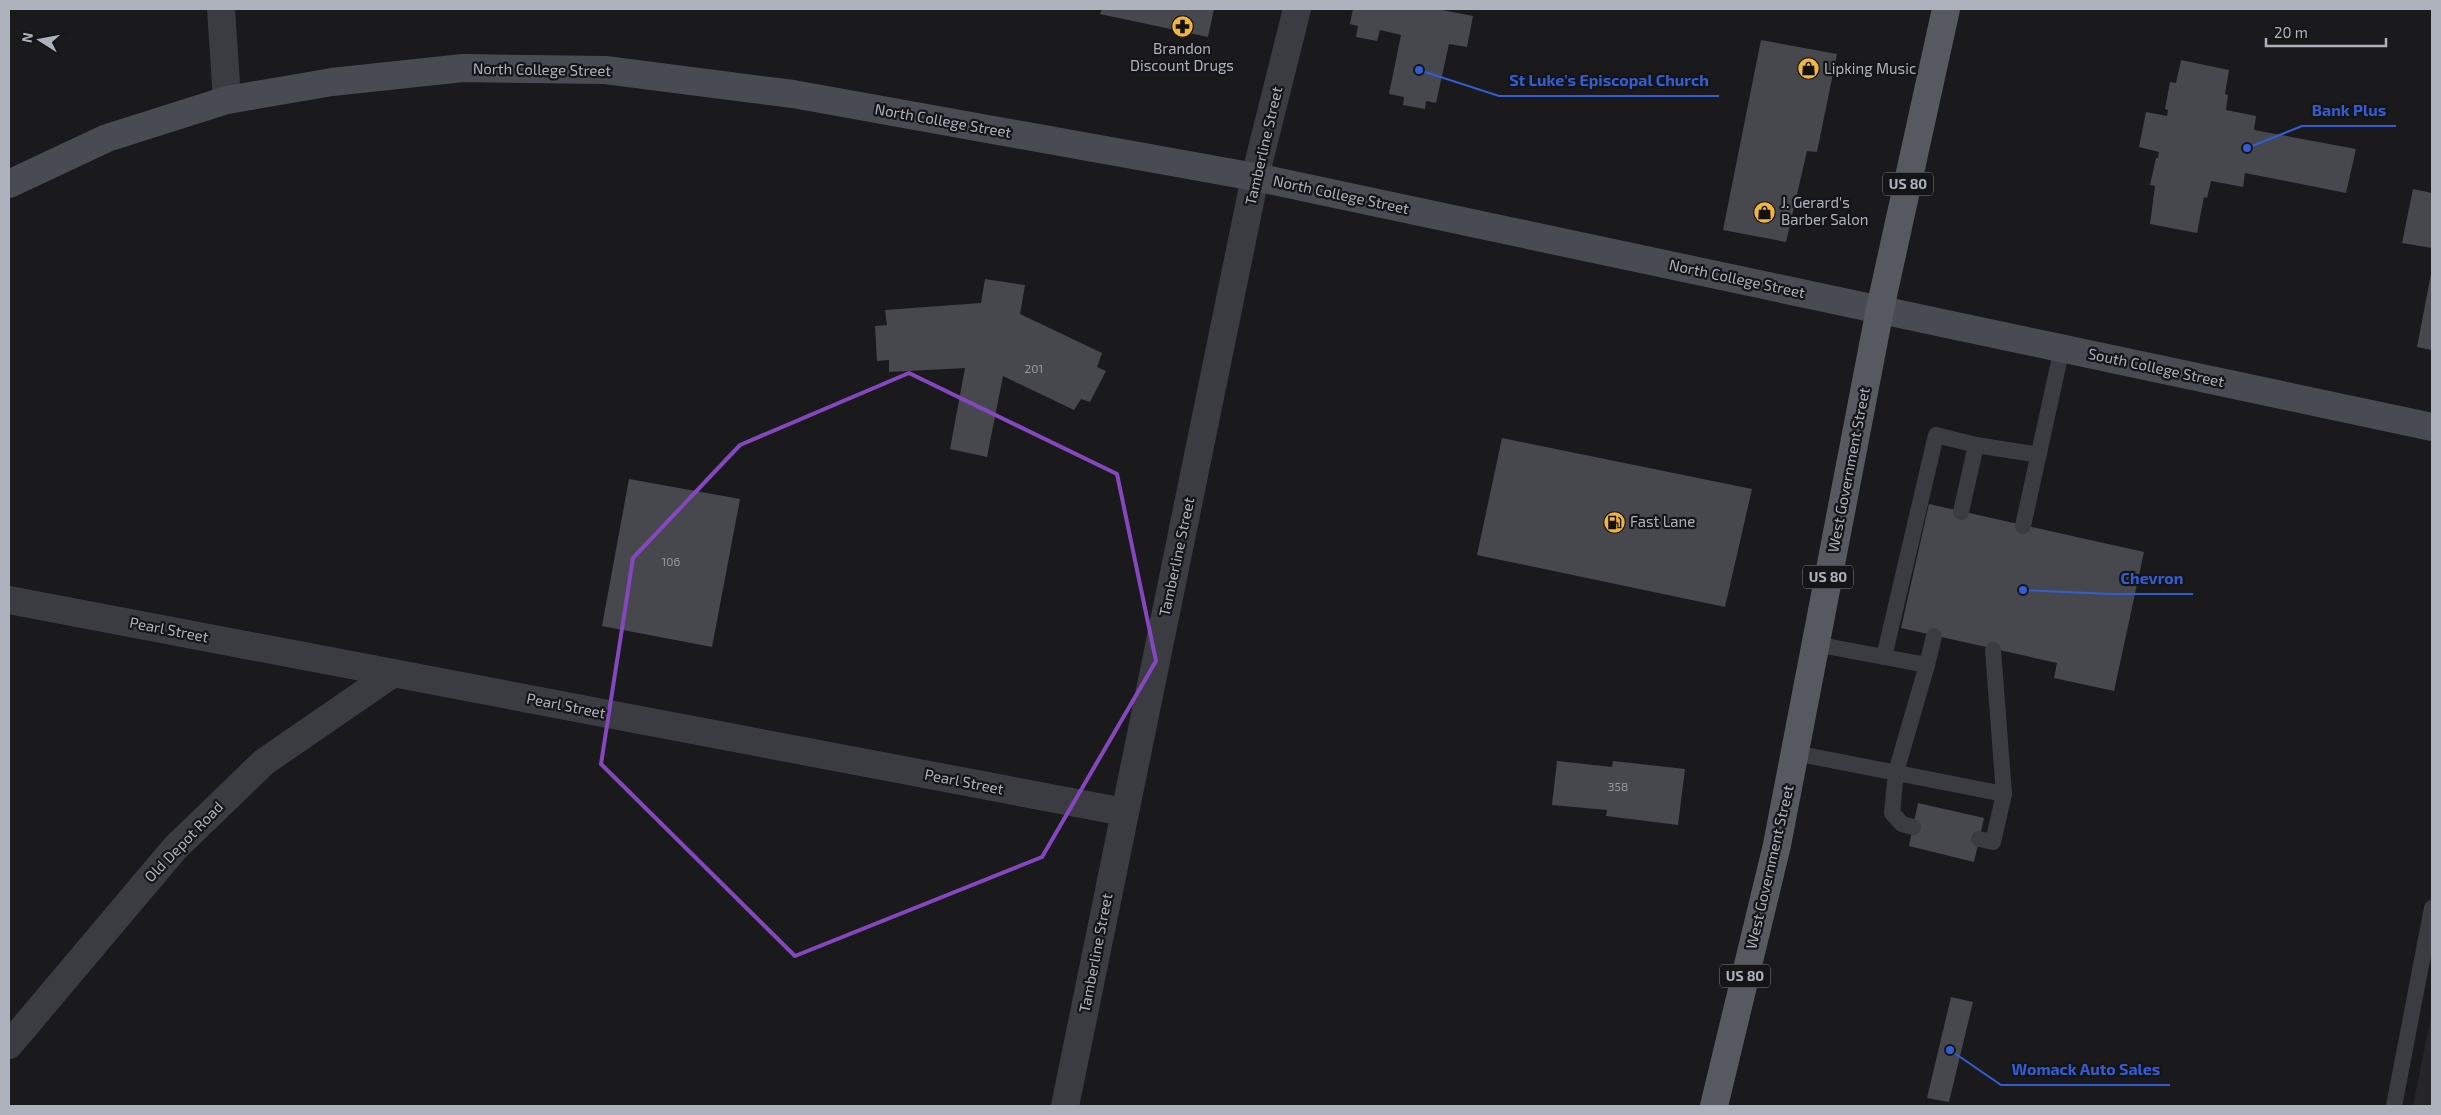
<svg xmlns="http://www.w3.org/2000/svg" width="2441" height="1115" font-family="'Exo 2',sans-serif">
	<rect width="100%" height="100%" fill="#1a1a1d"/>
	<path fill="#26262a" d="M2432,1012V1106H2413Z"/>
	<g fill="#47484d">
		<path d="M1102,9H1214L1208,37L1100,14Z"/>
		<path d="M1353,9H1437L1473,16L1467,47L1449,44L1436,103L1426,101L1425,109L1403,105L1404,97L1389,94L1401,35L1380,30L1377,41L1356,37L1358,26L1350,24Z"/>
		<path d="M1761,40L1837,54L1817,152L1807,151L1786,242L1723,230Z"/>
		<path d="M2181,60L2229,70L2225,94L2228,95L2226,110L2256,116L2254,130L2356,149L2346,193L2245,173L2243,187L2211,181L2207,198L2204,197L2197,233L2150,224L2155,186L2150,185L2156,158H2158L2159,152L2139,147L2146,112L2167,116L2168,110L2165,109L2170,82L2176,83Z"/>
		<path d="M2413,189L2432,193V248L2402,243Z"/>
		<path d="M2431,274H2432V350L2417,347Z"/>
		<path d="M985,279L1025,285L1020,314L1102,353L1097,367L1106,371L1090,402L1081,399L1074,410L1003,376L987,457L950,449L965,368L889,372V360L877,361L875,326L887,325L885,310L981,303Z"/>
		<path d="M1502,438L1752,489L1725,607L1477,555Z"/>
		<path d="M629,479L740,499L712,647L602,626Z"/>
		<path d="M1929,504L2144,552L2114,691L2054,678L2057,663L1901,628Z"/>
		<path d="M1557,761L1612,767L1613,761L1685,769L1678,825L1606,816L1607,810L1552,805Z"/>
		<path d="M1918,803L1984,818L1974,862L1909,846Z"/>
		<path d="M1951,997L1973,1002L1949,1102L1927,1098Z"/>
	</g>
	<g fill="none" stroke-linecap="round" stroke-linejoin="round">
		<g stroke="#3b3c42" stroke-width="16">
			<path d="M1961,512L1976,445L2039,455"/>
			<path d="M2023,526L2062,348"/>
			<path d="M1815,644L1927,665L1934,636"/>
			<path d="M1884,657L1936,435L1976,445"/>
			<path d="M1795,753L2004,794L1993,650"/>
			<path d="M1913,827L1902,824L1892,813L1896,772L1927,665"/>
			<path d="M1979,839L1993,842L2004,794"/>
			<path d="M2394,1106L2432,908"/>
		</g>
		<g stroke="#3b3c42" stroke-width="28">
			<path d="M221,9L227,100"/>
			<path d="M9,600L1124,812"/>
			<path d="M9,1045L175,848L264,762L392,674"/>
			<path d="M1065,1106L1255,177L1297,9"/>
		</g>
		<path stroke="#494b52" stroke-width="28" d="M9,184L107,138L227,100L332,82L463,68L605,70L793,94L1255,177L2432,427"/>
		<path stroke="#575961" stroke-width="28" d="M1714,1106L1777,845L1880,309L1946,9"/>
	</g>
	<path fill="none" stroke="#8547be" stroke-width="4" stroke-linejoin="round" d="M909,373L1117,474L1156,661L1042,857L795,956L601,764L633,558L740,445Z"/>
	<defs>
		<symbol id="pharmacy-disc" viewBox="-11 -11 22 22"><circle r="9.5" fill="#f3b33c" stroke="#151518"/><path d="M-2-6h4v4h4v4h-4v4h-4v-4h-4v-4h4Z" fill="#111"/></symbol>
		<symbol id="shop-disc" viewBox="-11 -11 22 22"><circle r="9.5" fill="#f3b33c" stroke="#151518"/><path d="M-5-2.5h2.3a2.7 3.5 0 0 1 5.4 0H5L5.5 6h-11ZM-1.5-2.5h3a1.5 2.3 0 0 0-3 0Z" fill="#111"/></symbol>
		<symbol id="fuel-disc" viewBox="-11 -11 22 22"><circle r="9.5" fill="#f3b33c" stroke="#151518"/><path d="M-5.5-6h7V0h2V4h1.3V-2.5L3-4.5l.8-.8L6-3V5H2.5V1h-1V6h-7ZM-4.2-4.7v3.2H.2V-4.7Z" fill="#111"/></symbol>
	</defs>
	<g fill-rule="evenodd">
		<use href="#pharmacy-disc" x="1170" y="14" width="25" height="25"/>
		<use href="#shop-disc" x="1796" y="56" width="25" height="25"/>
		<use href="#shop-disc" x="1752" y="200" width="25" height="25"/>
		<use href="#fuel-disc" x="1602" y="510" width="25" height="25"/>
	</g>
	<g text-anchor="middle" stroke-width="4.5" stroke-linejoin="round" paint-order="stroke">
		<g font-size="12" fill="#9498a0">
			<text x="1034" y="373">201</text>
			<text x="671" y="566">106</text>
			<text x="1618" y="791">358</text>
		</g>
		<g fill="#151518" stroke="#7f838b" stroke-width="1">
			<rect x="1883" y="172.5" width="50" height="23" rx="4"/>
			<rect x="1803" y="565.5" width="50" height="23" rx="4"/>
			<rect x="1720" y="964.5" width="50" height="23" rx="4"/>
		</g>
		<g font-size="14" font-weight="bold" fill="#adb2bc">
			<text x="1908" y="189">US 80</text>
			<text x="1828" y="582">US 80</text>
			<text x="1745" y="981">US 80</text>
		</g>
		<g font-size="15" fill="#adb2bc" stroke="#151518" text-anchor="start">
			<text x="1182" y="54" text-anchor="middle">Brandon<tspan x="1182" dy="17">Discount Drugs</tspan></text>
			<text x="1824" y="74">Lipking Music</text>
			<text x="1781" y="208">J. Gerard's<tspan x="1781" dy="17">Barber Salon</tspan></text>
			<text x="1630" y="527">Fast Lane</text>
		</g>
		<g font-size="15" fill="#adb2bc" stroke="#151518">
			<text transform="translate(542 70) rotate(1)" y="5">North College Street</text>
			<text transform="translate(943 121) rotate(10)" y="5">North College Street</text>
			<text transform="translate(1264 146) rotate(-77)" y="5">Tamberline Street</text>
			<text transform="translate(1341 195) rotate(12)" y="5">North College Street</text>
			<text transform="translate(1737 279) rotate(12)" y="5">North College Street</text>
			<text transform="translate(2156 368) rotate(12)" y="5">South College Street</text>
			<text transform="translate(1849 470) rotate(-79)" y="5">West Government Street</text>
			<text transform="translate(1177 557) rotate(-78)" y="5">Tamberline Street</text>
			<text transform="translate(169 630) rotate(11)" y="5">Pearl Street</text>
			<text transform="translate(566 706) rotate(11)" y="5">Pearl Street</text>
			<text transform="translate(964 782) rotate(11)" y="5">Pearl Street</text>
			<text transform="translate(184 842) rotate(-46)" y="5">Old Depot Road</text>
			<text transform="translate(1770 867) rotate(-77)" y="5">West Government Street</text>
			<text transform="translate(1096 953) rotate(-79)" y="5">Tamberline Street</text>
		</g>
	</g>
	<path fill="none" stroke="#335dd4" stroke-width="2" d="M1419 70L1499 96H1719M2247 148L2302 126H2396M2023 590L2111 594H2193M1950 1050L2001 1085H2170"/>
	<g fill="#335dd4" stroke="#151518" stroke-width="2">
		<circle cx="1419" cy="70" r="5"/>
		<circle cx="2247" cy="148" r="5"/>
		<circle cx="2023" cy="590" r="5"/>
		<circle cx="1950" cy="1050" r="5"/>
	</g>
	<g font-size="16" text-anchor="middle" font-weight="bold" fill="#335dd4" stroke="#151518" stroke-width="4.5" stroke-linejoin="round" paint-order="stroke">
		<text x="1609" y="86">St Luke's Episcopal Church</text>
		<text x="2349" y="116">Bank Plus</text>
		<text x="2152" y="584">Chevron</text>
		<text x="2086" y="1075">Womack Auto Sales</text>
	</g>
	<rect width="2441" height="1115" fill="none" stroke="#adb2bc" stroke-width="20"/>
	<g transform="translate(40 40) rotate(281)" stroke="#151518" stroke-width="4" paint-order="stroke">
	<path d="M0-4L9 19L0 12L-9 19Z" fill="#adb2bc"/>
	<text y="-8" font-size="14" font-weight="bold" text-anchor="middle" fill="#adb2bc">N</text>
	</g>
	<path d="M2266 38v8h120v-8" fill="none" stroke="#adb2bc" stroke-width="2.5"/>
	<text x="2274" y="38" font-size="15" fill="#adb2bc" stroke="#151518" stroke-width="4" paint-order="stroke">20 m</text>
</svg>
